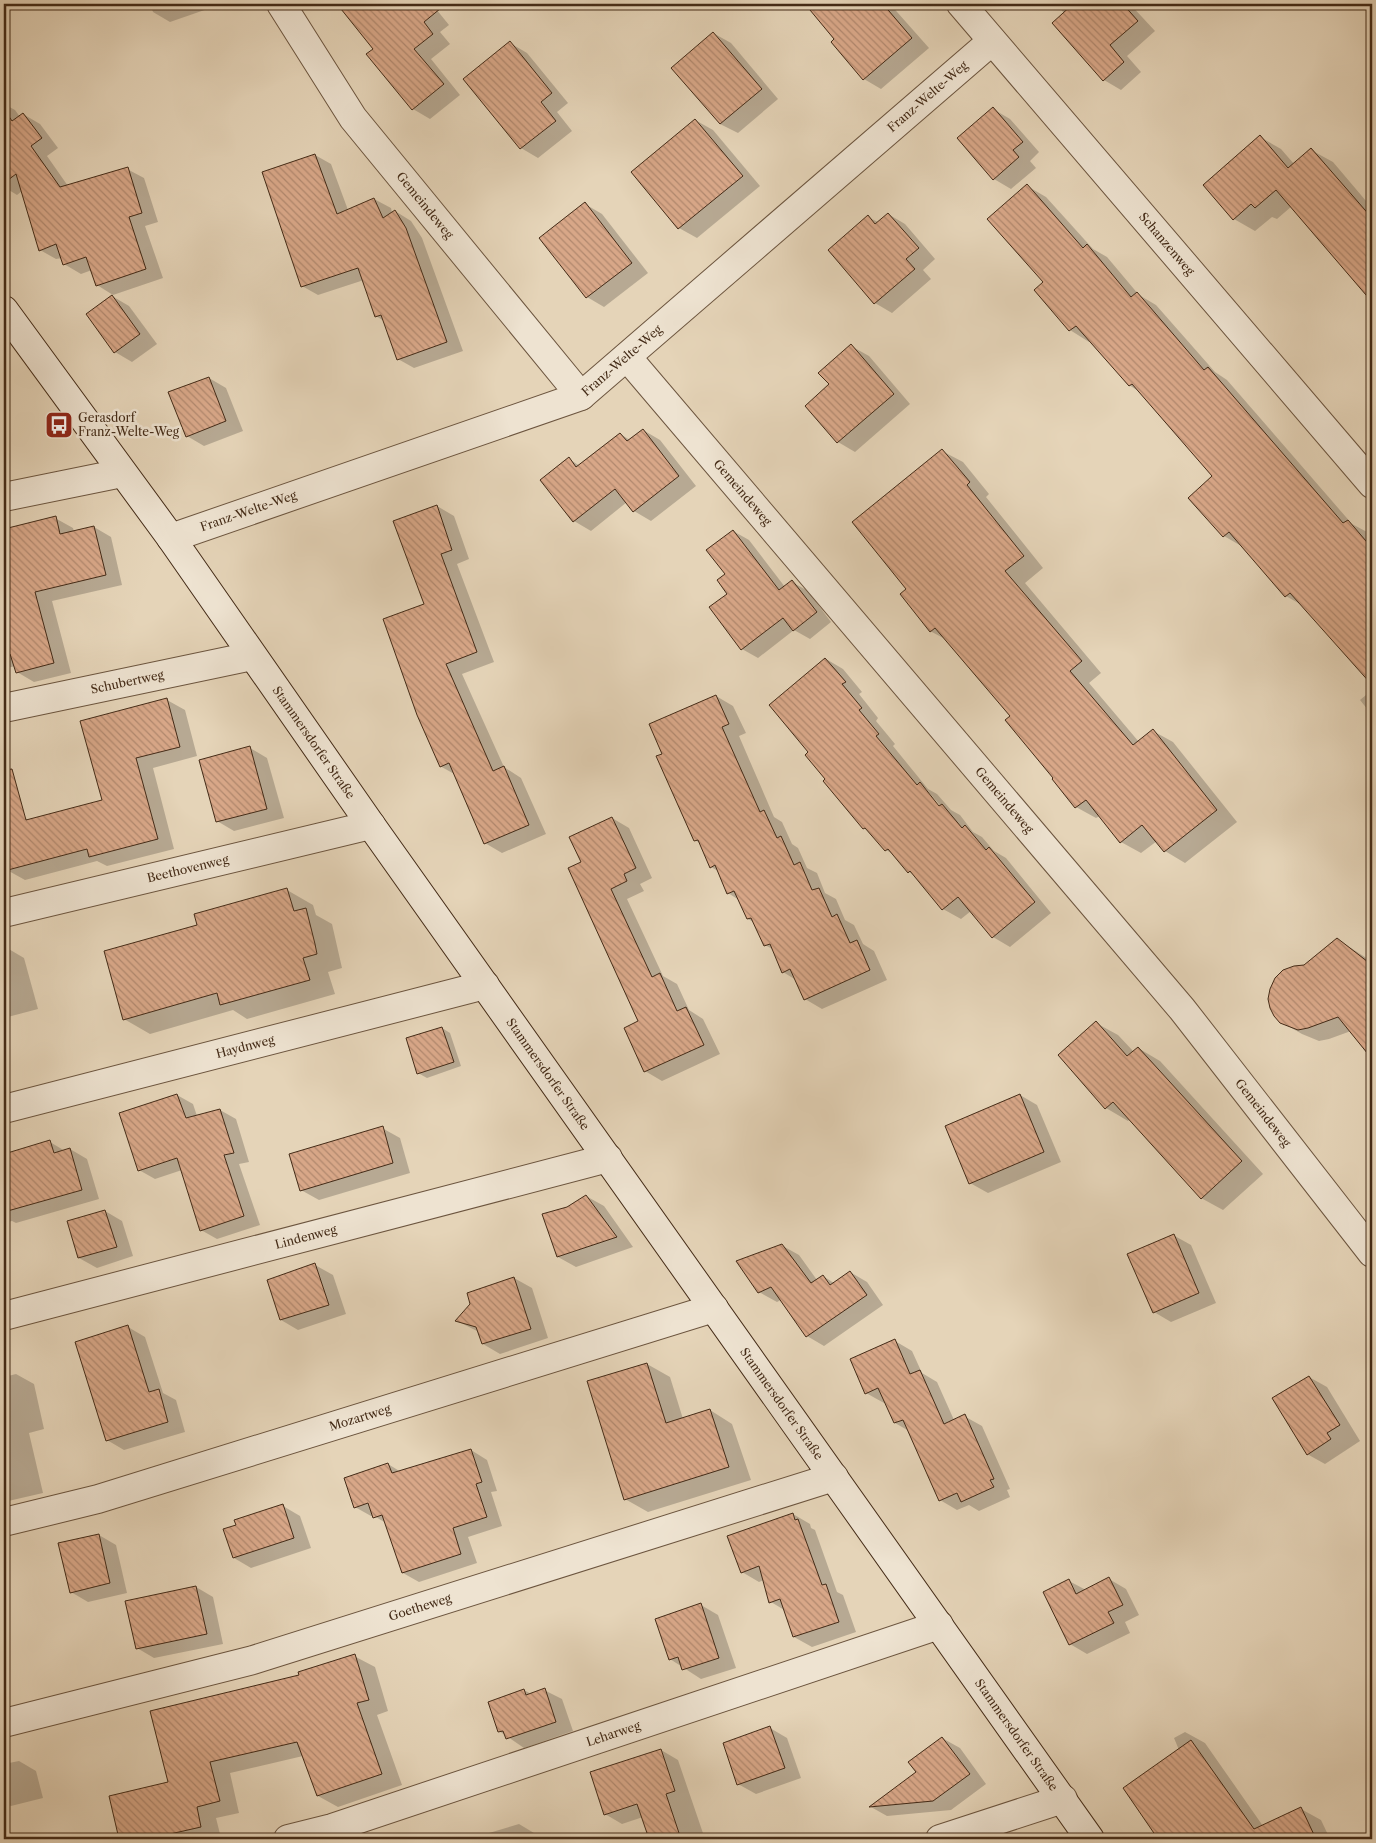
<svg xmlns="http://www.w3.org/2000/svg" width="1376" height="1843" font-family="'Libre Caslon Text',serif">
	<defs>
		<pattern id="building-back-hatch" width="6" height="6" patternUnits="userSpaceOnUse" patternTransform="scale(1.25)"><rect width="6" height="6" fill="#d8a788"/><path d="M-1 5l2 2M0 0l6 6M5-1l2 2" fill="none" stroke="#b1886e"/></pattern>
	</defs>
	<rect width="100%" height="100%" fill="#e5d4b8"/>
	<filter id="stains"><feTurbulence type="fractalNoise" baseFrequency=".004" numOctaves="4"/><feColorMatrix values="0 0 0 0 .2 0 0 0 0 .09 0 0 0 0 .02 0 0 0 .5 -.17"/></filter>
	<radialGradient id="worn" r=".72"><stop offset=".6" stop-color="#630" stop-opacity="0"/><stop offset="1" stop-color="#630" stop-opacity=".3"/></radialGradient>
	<g fill="#0003" fill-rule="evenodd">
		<path d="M150,4H218L219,5L170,22L153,12Z"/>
		<path d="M351,4H432L449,25L440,32L450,44L431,59L460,95L430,119L413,109L375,49L343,10Z"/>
		<path d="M807,4H890L929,48L881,89L864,79L836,39Z"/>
		<path d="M1056,4H1130L1155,31L1127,56L1141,72L1121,90L1104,80L1064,13Z"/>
		<path d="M713,33L731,43L778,99L738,133L720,124Z"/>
		<path d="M510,43L527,53L568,103L557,112L572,131L538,158L521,148Z"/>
		<path d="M4,104L15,110L20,117L23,114L40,124L58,148L47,156L68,186L127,169L144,178L158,222L145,226L163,278L113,295L97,285L92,270L81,274L64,264L62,258L56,259L40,250L22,191L17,195L4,187Z"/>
		<path d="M993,109L1010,119L1039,152L1030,161L1036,168L1011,189L994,179Z"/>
		<path d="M695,120L713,130L760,186L697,238L679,228Z"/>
		<path d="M1260,137L1281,149L1294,164L1311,150L1333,162L1372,208V295L1364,290L1292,206L1277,219L1272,217L1255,231L1234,219Z"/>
		<path d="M315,155L331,164L348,210L374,199L391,208L392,213L395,211L411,221L422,238L463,351L414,368L398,359L384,321L376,316L364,280L318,295L302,286Z"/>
		<path d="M1027,186L1046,197L1093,249L1107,257L1139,295L1156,305L1215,372L1227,380L1352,524L1367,532L1372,538V683L1305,607L1286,596L1243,547L1224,536L1214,476L1140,392L1129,385L1090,341L1089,342L1070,330L1036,290L1045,282Z"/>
		<path d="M585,204L602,214L648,273L604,307L587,297Z"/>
		<path d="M888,214L905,224L935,259L923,270L931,279L892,313L875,303L868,217L878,222Z"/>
		<path d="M112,296L129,306L157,344L132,362L115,352Z"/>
		<path d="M851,346L869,356L910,404L855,452L838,442L830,385Z"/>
		<path d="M209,378L226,388L243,431L204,446L187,436Z"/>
		<path d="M643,430L660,440L696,486L651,521L634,511L627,502L591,531L574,521L569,459L580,466L620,434L630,440Z"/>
		<path d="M942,451L963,462L989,494L986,497L1043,568L1025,583L1101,673L1089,683L1139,742L1153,731L1173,742L1237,822L1185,863L1165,851L1157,841L1141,853L1121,842L1100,816L1096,818L1076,807L1011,717L947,640L930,631L908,589Z"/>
		<path d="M437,506L454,516L469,559L457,564L494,662L462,674L504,767L521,778L546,834L502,853L485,843L456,775L440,766L426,605Z"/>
		<path d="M55,518L73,528L74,532L94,527L111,537L122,585L52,601L71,673L34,682L17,672L15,666L4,669V602L7,601L4,588V530Z"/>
		<path d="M733,531L749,540L785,587L792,582L808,591L831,622L810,639L794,630L758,658L742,649L726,574Z"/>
		<path d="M826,659L843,669L862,692L859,694L878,718L876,721L895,744L893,746L928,789L937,794L951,810L960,815L973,832L982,837L994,851L1006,858L1051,913L1010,947L993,937L971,911L961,919L943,909L916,876L909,872L895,855L886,850L870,832L864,828L827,779L810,752ZM923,789H926L944,810L942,812Z"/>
		<path d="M1372,690V715L1360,700Z"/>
		<path d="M716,696L733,706L746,733L739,736L774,817L782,822L792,844L798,848L807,868L817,873L825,893L836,899L845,920L854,925L863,944L874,951L887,980L822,1009L805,999L796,980L783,972L774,950L765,945L755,923L748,919L739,900L728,893L718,871L711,867L701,844L695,840L663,754Z"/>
		<path d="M167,700L185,710L197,756L153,768L174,849L107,866L97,861L25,880L7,870L6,864H4V824L25,818L29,820L104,801Z"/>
		<path d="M250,748L267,758L284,818L234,831L217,821Z"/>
		<path d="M612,818L629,828L652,878L640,884L644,891L627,899L663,976L677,984L689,1010L703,1019L720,1054L662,1081L645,1071L640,1021L582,862Z"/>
		<path d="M287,890L313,905L316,915L332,924L342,968L328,972L335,994L247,1019L233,1010L150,1034L124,1019L198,926Z"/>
		<path d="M1337,939L1368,959L1372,955V1057L1351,1031L1329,1039L1319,1041L1302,1034L1281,1022L1305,966Z"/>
		<path d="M7,948L24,958L38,1009L4,1018V949Z"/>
		<path d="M1096,1023L1118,1035L1134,1052L1138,1048L1160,1061L1263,1174L1223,1210L1201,1198L1130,1119L1128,1121L1106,1108Z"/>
		<path d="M442,1028L450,1033L461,1066L427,1078L418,1073Z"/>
		<path d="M177,1095L193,1104L197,1116L220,1110L236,1119L249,1162L239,1164L260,1225L217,1239L201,1230L182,1170L155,1179L139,1170Z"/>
		<path d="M1020,1095L1037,1105L1061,1162L988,1193L970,1183Z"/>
		<path d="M382,1128L400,1138L410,1173L319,1200L301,1190Z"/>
		<path d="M50,1142L65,1151L70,1149L87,1159L99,1199L16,1223L12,1221L4,1223V1155Z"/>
		<path d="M586,1196L604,1206L633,1247L576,1267L558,1257L544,1215L567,1209Z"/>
		<path d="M105,1211L122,1221L133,1256L97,1268L79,1258L68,1222Z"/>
		<path d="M1173,1235L1191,1245L1216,1303L1171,1322L1154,1312Z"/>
		<path d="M781,1245L799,1255L817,1280L823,1276L834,1283L850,1272L867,1282L883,1305L824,1346L807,1336L781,1300L777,1302L759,1292Z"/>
		<path d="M315,1265L333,1275L346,1314L298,1330L281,1320Z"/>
		<path d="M514,1278L532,1288L548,1338L500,1354L483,1344L479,1332L457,1321Z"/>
		<path d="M128,1327L145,1337L163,1393L176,1400L185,1432L124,1450L107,1440Z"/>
		<path d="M895,1341L912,1351L922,1373L937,1382L954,1420L964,1416L982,1426L1010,1489L1007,1490L1010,1497L979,1511L969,1505L957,1510L940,1500L909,1431L895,1423L885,1402L884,1403L866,1393Z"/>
		<path d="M647,1364L670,1377L683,1419L710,1410L732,1424L751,1480L648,1512L625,1499Z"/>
		<path d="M16,1374L34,1384L44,1429L29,1433L43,1493L4,1502V1377Z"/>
		<path d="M1309,1377L1327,1387L1360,1441L1325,1464L1307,1454Z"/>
		<path d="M471,1450L487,1460L497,1491L491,1492L502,1526L468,1537L477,1563L419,1582L403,1573L386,1523L374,1516H371L355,1507L388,1464L401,1472Z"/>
		<path d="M283,1506L300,1516L311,1548L251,1568L234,1558Z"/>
		<path d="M793,1514L810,1524L811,1528L815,1530L837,1592L843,1595L856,1632L812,1647L794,1637L786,1611L771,1602L764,1580L759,1582L742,1572Z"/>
		<path d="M99,1535L116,1545L127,1593L88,1602L71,1592Z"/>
		<path d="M1109,1579L1126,1589L1139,1615L1125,1622L1130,1633L1087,1654L1070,1644L1069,1581L1086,1590Z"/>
		<path d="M196,1587L213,1597L223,1644L154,1658L137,1648Z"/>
		<path d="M701,1605L718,1615L736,1668L701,1679L670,1659Z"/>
		<path d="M354,1656L375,1667L388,1711L377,1715L402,1785L338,1807L318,1796L303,1756L230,1773L239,1813L216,1818L221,1838L120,1839L110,1797L170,1783L300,1676Z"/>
		<path d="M524,1690L531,1694L544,1690L562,1699L573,1731L524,1748L499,1731Z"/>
		<path d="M770,1728L787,1738L801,1778L756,1794L738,1784Z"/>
		<path d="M1185,1732L1205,1743L1263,1826L1301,1809L1321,1820L1330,1839H1220L1210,1817L1179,1839H1168L1154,1831L1179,1750L1174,1738Z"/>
		<path d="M942,1738L960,1748L986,1784L951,1810L887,1816L871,1807L918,1773Z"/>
		<path d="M661,1750L678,1760L705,1839H650L643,1817L622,1824L605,1814Z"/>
		<path d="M19,1761L36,1771L43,1798L11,1806L4,1802V1764Z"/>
		<path d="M519,1824L534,1833L536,1839H491L489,1833Z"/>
	</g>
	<g fill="url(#building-back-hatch)" stroke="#442b17">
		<path d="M337,4H446L424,22L433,34L414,49L444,84L412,110L366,54L373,49Z"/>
		<path d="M805,4H883L912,38L863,80L831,42L834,39Z"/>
		<path d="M1073,4H1123L1138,21L1110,45L1124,62L1103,81L1052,23Z"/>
		<path d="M713,32L762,89L720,124L671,68Z"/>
		<path d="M510,41L552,93L541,102L556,121L520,149L463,79Z"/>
		<path d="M993,107L1023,142L1013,150L1019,157L993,180L957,138Z"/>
		<path d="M4,109L12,121L23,113L42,138L31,146L60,187L128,167L142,213L129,217L146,269L96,286L86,257L63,265L56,244L39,251L16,174L4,183Z"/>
		<path d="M695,119L743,176L678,229L631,172Z"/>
		<path d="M1260,135L1288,168L1311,148L1372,218V302L1276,190L1255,208L1251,204L1233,220L1203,185Z"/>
		<path d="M315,154L337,214L374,198L383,218L395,210L406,228L447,342L397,360L381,315L375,317L358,268L301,287L262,172Z"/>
		<path d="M1027,184L1083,248L1087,244L1131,297L1137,292L1204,370L1208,367L1343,523L1348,520L1372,548V685L1290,593L1285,597L1229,532L1223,537L1188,498L1212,476L1132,384L1129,386L1076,326L1069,331L1034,290L1043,282L987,219Z"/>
		<path d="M585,202L632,263L586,298L539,238Z"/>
		<path d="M888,213L919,248L906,259L915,269L874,304L828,250L868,215L875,224Z"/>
		<path d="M112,295L140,334L114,353L86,314Z"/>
		<path d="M851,344L894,394L837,443L805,406L829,384L818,373Z"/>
		<path d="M209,377L226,421L186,437L168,392Z"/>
		<path d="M643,429L679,476L633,512L615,489L573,522L540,480L569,457L576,467L620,433L627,441Z"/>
		<path d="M942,449L970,482L967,485L1024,556L1005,571L1082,661L1070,671L1133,745L1153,729L1217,810L1164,852L1142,825L1120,843L1086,800L1075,808L1052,779L1053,778L1005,720L1010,716L935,628L930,632L900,594L906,589L852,522Z"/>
		<path d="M437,505L452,550L441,554L477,652L446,664L493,771L504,766L529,825L484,844L449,763L440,767L417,715L383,619L424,604L393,521Z"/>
		<path d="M56,516L60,534L94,526L106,575L35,592L54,663L16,673L10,654L4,655V529Z"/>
		<path d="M733,530L779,590L792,580L817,612L793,631L783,618L741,650L709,607L727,594L717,580L725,574L706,550Z"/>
		<path d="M825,658L846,682L842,684L862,708L859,710L879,734L876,736L917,785L920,782L939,806L942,804L962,828L965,825L986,850L989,847L1035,902L992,938L958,897L942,910L910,871L908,873L888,849L885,851L865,828L863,829L823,781L825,779L805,755L808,752L769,705Z"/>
		<path d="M716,695L729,724L722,727L760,812L764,810L777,838L781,836L794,865L800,862L812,890L819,888L832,917L837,914L850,943L857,940L870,970L804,1000L790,969L782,973L770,944L764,946L751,918L747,919L734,891L727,894L715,865L710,868L698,840L694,841L656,756L662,754L649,724Z"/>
		<path d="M167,698L180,747L136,758L158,839L89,857L87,849L4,871V770L12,769L26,820L102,800L80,721Z"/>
		<path d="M250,746L267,809L216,822L199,760Z"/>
		<path d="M612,817L636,868L624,874L627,881L611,889L652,977L660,973L677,1011L686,1007L704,1045L644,1072L624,1028L638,1021L568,868L581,862L569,837Z"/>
		<path d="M287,888L294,911L306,908L315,944L317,954L303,958L310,980L220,1005L217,993L123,1020L104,951L197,925L194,914Z"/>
		<path d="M1337,938L1372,965V1059L1338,1017L1308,1028L1298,1030L1280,1023L1274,1016L1270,1008L1268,999L1270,989L1275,978L1283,970L1294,966L1304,965Z"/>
		<path d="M1096,1021L1127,1056L1138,1047L1242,1161L1201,1199L1113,1102L1105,1109L1058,1055Z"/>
		<path d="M442,1027L454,1062L417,1074L406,1038Z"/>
		<path d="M177,1094L186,1118L220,1109L234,1153L224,1155L244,1216L200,1231L177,1158L138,1171L119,1113Z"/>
		<path d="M1020,1094L1044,1152L969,1184L945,1126Z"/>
		<path d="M383,1126L393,1163L300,1191L289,1154Z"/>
		<path d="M50,1140L54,1153L70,1148L82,1190L4,1212V1154Z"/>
		<path d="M586,1195L617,1237L557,1257L542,1214L567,1207Z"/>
		<path d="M105,1210L117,1247L78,1258L67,1221Z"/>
		<path d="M1174,1234L1199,1293L1153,1313L1127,1254Z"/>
		<path d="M782,1244L811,1283L823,1275L830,1285L850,1271L867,1295L806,1337L771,1287L758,1293L736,1261Z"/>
		<path d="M315,1263L329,1305L280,1320L267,1280Z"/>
		<path d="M514,1277L531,1329L482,1344L476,1327L455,1321L470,1304L467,1293Z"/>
		<path d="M128,1325L149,1392L159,1389L168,1422L106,1441L75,1342Z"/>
		<path d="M895,1339L910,1374L920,1370L944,1424L965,1414L994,1479L990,1480L994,1487L961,1502L957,1493L939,1501L903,1420L894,1423L878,1388L865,1394L850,1359Z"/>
		<path d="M647,1363L666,1423L710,1409L729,1467L624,1500L587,1381Z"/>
		<path d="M1309,1376L1340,1425L1327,1433L1331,1439L1307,1455L1272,1398Z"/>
		<path d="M471,1449L482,1482L476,1484L487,1517L453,1528L461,1554L402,1573L382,1515L373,1518L368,1503L354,1508L344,1478L388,1463L392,1473Z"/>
		<path d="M283,1504L294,1538L233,1558L223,1529L236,1525L234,1520Z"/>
		<path d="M793,1513L795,1520L798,1519L822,1585L826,1584L839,1622L793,1637L780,1599L769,1603L759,1566L741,1573L727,1536Z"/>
		<path d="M99,1534L110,1583L70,1593L58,1543Z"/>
		<path d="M1109,1577L1123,1605L1108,1612L1114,1623L1069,1645L1043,1592L1069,1579L1076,1594Z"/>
		<path d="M196,1586L207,1634L136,1649L125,1601Z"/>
		<path d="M701,1603L719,1658L682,1670L678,1657L669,1660L655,1619Z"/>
		<path d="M355,1654L369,1700L357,1703L382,1774L317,1796L297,1742L210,1762L220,1801L197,1807L201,1827L148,1839H119L109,1796L168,1782L150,1711L299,1675L298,1672Z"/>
		<path d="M545,1688L556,1722L506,1739L503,1731L498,1732L488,1702L524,1689L526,1695Z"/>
		<path d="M770,1726L785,1768L737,1785L723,1743Z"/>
		<path d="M942,1737L970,1774L933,1801L869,1807L916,1772L908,1762Z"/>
		<path d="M1191,1740L1254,1829L1301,1807L1316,1839H1158L1123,1788Z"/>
		<path d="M661,1749L675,1791L666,1794L681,1839H649L637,1804L604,1815L590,1772Z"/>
	</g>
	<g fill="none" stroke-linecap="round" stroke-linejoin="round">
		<defs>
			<g id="minor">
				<path id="s1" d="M281,4L353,118L581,396"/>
				<path id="s2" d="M961,4L1372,484"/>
				<path id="s3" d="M627,357L1182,1009L1372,1253"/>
				<path d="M4,497L122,473"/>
				<path id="s4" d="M171,538L581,396L992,41"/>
				<path id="s5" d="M4,708L252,656"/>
				<path id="s6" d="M4,913L371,825"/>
				<path id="s7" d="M4,1109L485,985"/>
				<path id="s8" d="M4,1316L608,1158"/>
				<path id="s9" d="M4,1522L98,1499L714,1308"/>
				<path id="s10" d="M4,1723L253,1660L834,1477"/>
				<path id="s11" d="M288,1839L332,1828L939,1625"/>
				<path d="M940,1839L1063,1799"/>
			</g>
			<g id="secondary">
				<path id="s12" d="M4,310L171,538L371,825L1090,1839"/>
			</g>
		</defs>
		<use href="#minor" stroke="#6c553f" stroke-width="30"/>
		<use href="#secondary" stroke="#442b17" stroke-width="30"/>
		<use href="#minor" stroke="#eee3d1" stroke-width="28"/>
		<use href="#secondary" stroke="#eee3d1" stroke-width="28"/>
	</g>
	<defs>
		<symbol id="bus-square" viewBox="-11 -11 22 22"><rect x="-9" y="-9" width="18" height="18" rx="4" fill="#8f2418" stroke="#eee3d1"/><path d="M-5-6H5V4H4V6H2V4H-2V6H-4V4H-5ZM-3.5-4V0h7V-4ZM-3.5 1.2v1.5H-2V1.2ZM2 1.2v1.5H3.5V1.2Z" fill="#fff"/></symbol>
	</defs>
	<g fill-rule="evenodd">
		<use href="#bus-square" x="43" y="409" width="32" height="32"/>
	</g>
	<g text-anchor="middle" stroke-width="5" stroke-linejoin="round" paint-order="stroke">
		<g font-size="12" fill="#442b17" stroke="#eee3d1">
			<text dy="4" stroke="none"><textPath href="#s4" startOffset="892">Franz-Welte-Weg</textPath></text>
			<text dy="4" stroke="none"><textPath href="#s1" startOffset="248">Gemeindeweg</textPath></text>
			<text dy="4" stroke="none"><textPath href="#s2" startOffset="316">Schanzenweg</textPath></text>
			<text dy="4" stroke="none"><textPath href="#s4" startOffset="488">Franz-Welte-Weg</textPath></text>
			<text dy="4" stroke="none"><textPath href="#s3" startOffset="178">Gemeindeweg</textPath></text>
			<text dy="4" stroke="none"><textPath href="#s4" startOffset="82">Franz-Welte-Weg</textPath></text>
			<text dy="4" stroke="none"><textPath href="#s5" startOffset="126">Schubertweg</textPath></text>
			<text dy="4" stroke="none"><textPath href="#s12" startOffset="532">Stammersdorfer Straße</textPath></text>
			<text dy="4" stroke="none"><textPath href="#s3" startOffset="582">Gemeindeweg</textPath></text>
			<text dy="4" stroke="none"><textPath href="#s6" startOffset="189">Beethovenweg</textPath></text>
			<text dy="4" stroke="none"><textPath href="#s7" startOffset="249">Haydnweg</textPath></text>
			<text dy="4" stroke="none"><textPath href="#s12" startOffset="938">Stammersdorfer Straße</textPath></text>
			<text dy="4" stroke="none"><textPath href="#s3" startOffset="988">Gemeindeweg</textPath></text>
			<text dy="4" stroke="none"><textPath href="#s8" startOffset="312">Lindenweg</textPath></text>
			<text dy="4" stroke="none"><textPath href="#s12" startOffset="1342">Stammersdorfer Straße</textPath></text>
			<text dy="4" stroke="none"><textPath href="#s9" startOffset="371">Mozartweg</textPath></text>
			<text dy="4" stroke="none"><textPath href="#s10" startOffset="432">Goetheweg</textPath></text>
			<text dy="4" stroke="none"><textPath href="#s11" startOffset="342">Leharweg</textPath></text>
			<text dy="4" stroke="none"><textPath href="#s12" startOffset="1748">Stammersdorfer Straße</textPath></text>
		</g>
		<g font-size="12" fill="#442b17" stroke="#eee3d1" text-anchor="start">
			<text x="78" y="422">Gerasdorf<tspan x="78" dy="14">Franz-Welte-Weg</tspan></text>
		</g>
	</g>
	<rect width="1376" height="1843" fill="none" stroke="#e5d4b8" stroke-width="20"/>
	<rect x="5" y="5" width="1366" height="1833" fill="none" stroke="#442b17" stroke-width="2.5"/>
	<rect x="10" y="10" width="1356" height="1823" fill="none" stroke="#442b17"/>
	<rect width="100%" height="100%" filter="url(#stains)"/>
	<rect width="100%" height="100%" fill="url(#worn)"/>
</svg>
